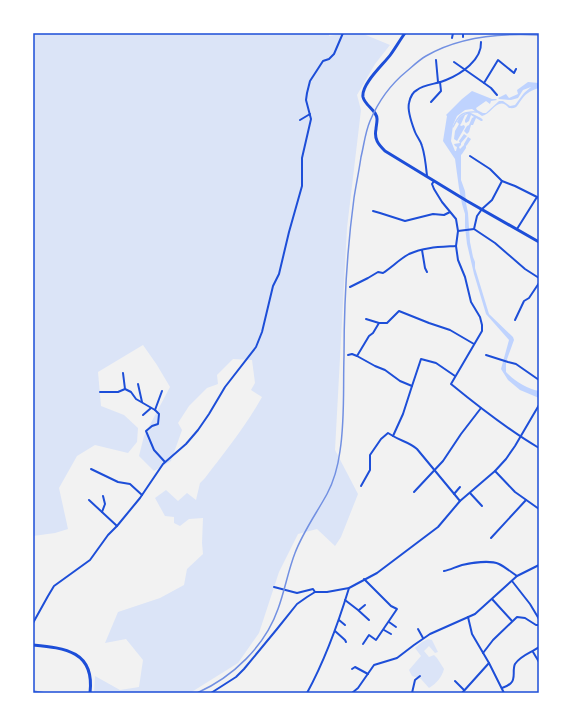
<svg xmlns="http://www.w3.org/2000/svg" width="572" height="726" font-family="Commissioner,sans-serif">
	<rect width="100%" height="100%" fill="#f2f2f2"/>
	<g fill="#dbe4f7">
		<path d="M33,33H329V36L348,33H361L390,45L375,64L357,95L361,110L347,228L335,450L358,494L341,537L335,546L317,529L298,534L279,572L259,633L238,663L190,693H94L95,676L120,690L139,687L143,660L126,639L105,643L118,612L160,598L184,585L187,569L203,554L202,543L203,518L189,519L180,526L174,523V517L165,516L155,498L166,490L178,501L187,493L196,500L200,483L205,478C225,452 246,426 262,397L251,390L255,383L252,360L233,359L217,375L218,384L207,388L189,406L178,423L182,430L171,461L154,471L139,456L144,436L170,387L157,365L143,345L98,372L101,406L124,415L138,428L137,442L128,453L95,445L77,456L59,488L68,529L55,533L33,536Z"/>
		<path d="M428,639L432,640L438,652L435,653L429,646L424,651L429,657L434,655L437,658L444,669C442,677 436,684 429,688L421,679L412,676L409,670L421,656L415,648L422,642Z"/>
	</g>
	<g fill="#bfd3fe">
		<path d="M528,82L539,83V88C532,90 526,93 522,99C517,105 518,109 509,108C498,95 492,114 482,116L472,109L465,110L457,116L453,125L451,141L455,151H456L457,147L455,146L454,144L460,143L459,141L464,134L467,136L461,143V145L459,147L460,149L464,145V144L468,137L471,139L467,145L466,146V148L462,154L461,155V180L465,191L466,203L468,213L470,242L473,257L475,262V268L489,314L513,337L514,340L506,362V372C516,382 526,388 539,391V398L520,390L508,380L501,369L509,340L486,314L474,274L467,244L465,227V214L462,204L459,188L455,159L443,141L447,116L446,115L462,99L472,91L492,99H496L497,100L491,101L490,104L486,101L476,108L477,110L483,113H486L499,101H503L510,106L515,105L524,93L531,87L523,90L518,98L511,100L499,99L498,98L506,94L509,98L518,94L517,90Z"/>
		<path d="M469,112L481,118L483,120L482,121H481L476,118L473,125H471L469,132L467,134L464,131L467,126L469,125L472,118L474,117L471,115L469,121L466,123L465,122V120L468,114L465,115L461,124L460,125L461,126L464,125L465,127L457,141L454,139L455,131L459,124L457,122C459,117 463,114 469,112Z"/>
	</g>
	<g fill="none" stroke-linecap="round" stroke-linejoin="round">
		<path stroke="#bfd3fe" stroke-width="1.5" d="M453,127C459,115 462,111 477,112"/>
		<g stroke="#1d4ed8" stroke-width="2">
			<path d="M390,33H391"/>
			<path d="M463,33V37"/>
			<path d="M452,38L453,33"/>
			<path d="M436,60L438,82"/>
			<path d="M454,62L484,83L498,60L514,73L516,69"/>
			<path d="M484,83L491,88L497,95"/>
			<path d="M431,102L441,91L440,82"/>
			<path d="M300,120L310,114"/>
			<path d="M470,156L490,169L502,181L515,186L539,198"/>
			<path d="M427,176C426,166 425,155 422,146C421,141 417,137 415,132C412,124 407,111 409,103C410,98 413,92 417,90C424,84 438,84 446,80C461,74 482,60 481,42"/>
			<path d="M434,181L432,184L434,189L442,202L456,219L458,231L456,246L458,260L465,277L471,302L480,317L482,325V331L451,384C479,407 507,429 539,448"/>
			<path d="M502,181L492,200L482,209L477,216L474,229L495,243L525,269L539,278"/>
			<path d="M373,211L380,213L405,221L433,214L444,215L450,212"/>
			<path d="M517,229L537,197"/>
			<path d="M458,231L474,229"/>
			<path d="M422,250L425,268L427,272"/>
			<path d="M350,287L368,278L378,272L383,273C392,267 400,259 409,254C424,247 440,247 456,246"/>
			<path d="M366,319L379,323H387L399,311L429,323L450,330L474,344"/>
			<path d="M515,320L524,301L529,298L539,283"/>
			<path d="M348,355L352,354L357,356L375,366L385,370L400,381L412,386"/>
			<path d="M486,355L508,362L516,364L539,380"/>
			<path d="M357,356L369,336L373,333L379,323"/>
			<path d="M123,373L125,389"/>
			<path d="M455,376L436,363L421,359L412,386L403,414L393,436C401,441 409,442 417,449L460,501"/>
			<path d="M138,384L142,402"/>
			<path d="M100,392H118L125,389L131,392L136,399L155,410L159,414L158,424L152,426L146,431L154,450L165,462"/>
			<path d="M155,410L162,391"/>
			<path d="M143,415L151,408"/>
			<path d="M91,469L118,482L130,484L142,495"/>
			<path d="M495,471L515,492L539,509"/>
			<path d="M361,486L370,470V455L381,439L388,433L393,436"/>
			<path d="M414,492L443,461L461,434L481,408"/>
			<path d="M470,493L482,506"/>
			<path d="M454,494L460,487"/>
			<path d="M89,500L117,526"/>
			<path d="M102,512L105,504L103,496"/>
			<path d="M491,538L526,500"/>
			<path d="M444,571C450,570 455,567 462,565C471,563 490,560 499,564C505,567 511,572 517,576"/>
			<path d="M512,581L530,604L539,619"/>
			<path d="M274,587L297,593L313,589L315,592"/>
			<path d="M492,599L512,621"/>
			<path d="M345,600L358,610L369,620"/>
			<path d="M359,610L365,605"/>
			<path d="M468,617L472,634L489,663L504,693"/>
			<path d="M339,620L345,625"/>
			<path d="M389,622L396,627"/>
			<path d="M33,623L48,596L54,586L90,560L108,535L117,526L140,498L163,464L186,444L198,430L209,414L225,387L256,347L262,332L273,286L279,274L289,232L302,186V158L311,119L306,100L307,93L310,81L323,61L329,59L334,54L343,33"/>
			<path d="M418,629L423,638"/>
			<path d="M384,630L391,634"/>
			<path d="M335,631L345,640L346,642"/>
			<path d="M363,644L369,635L376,640L397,609L391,606L364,579"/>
			<path d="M533,652L539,662"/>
			<path d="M483,653L493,640L517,617L525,618L536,625H539"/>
			<path d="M352,669L355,667L368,674"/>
			<path d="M455,681L464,690"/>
			<path d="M502,688C505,687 509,685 511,683C516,679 512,670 515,664C521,655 531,653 539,647"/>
			<path d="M211,693L236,677L244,669L277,629L297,604L307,597L315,592H327L349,588L377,573L438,527L460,501L495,471L506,459L515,446L539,405"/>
			<path d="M307,693C325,660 338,624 349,588"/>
			<path d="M352,693L358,688L374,665L397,658L414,645L430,634L475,614L517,576L539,565"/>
			<path d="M412,693L415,680L420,676"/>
			<path d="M462,693L489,663"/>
		</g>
		<path stroke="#1d4ed8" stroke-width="3" d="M33,645C65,648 95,651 90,693"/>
		<path stroke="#1d4ed8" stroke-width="3" d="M405,33C400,40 396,47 391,54C384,64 361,84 363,97C365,106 378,111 377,120C377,123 376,127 376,129C374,139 378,144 385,151L467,201L539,242"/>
		<g stroke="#7290e2" stroke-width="1.5">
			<path d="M33,691L45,693"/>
			<path d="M197,693C233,677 265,646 278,609C285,590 288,571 295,553C303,532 316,514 327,494C334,481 338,466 340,451C345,420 343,387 344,356C344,303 347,250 354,198C356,185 359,171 361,157C364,145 365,133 370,121C378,102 391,84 407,71C413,66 419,60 426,56C460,36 501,33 539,35"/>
		</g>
	</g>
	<rect width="572" height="726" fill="none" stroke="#ffffff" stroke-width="68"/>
	<rect x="34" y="34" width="504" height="658" fill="none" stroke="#1d4ed8" stroke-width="1.5"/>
</svg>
